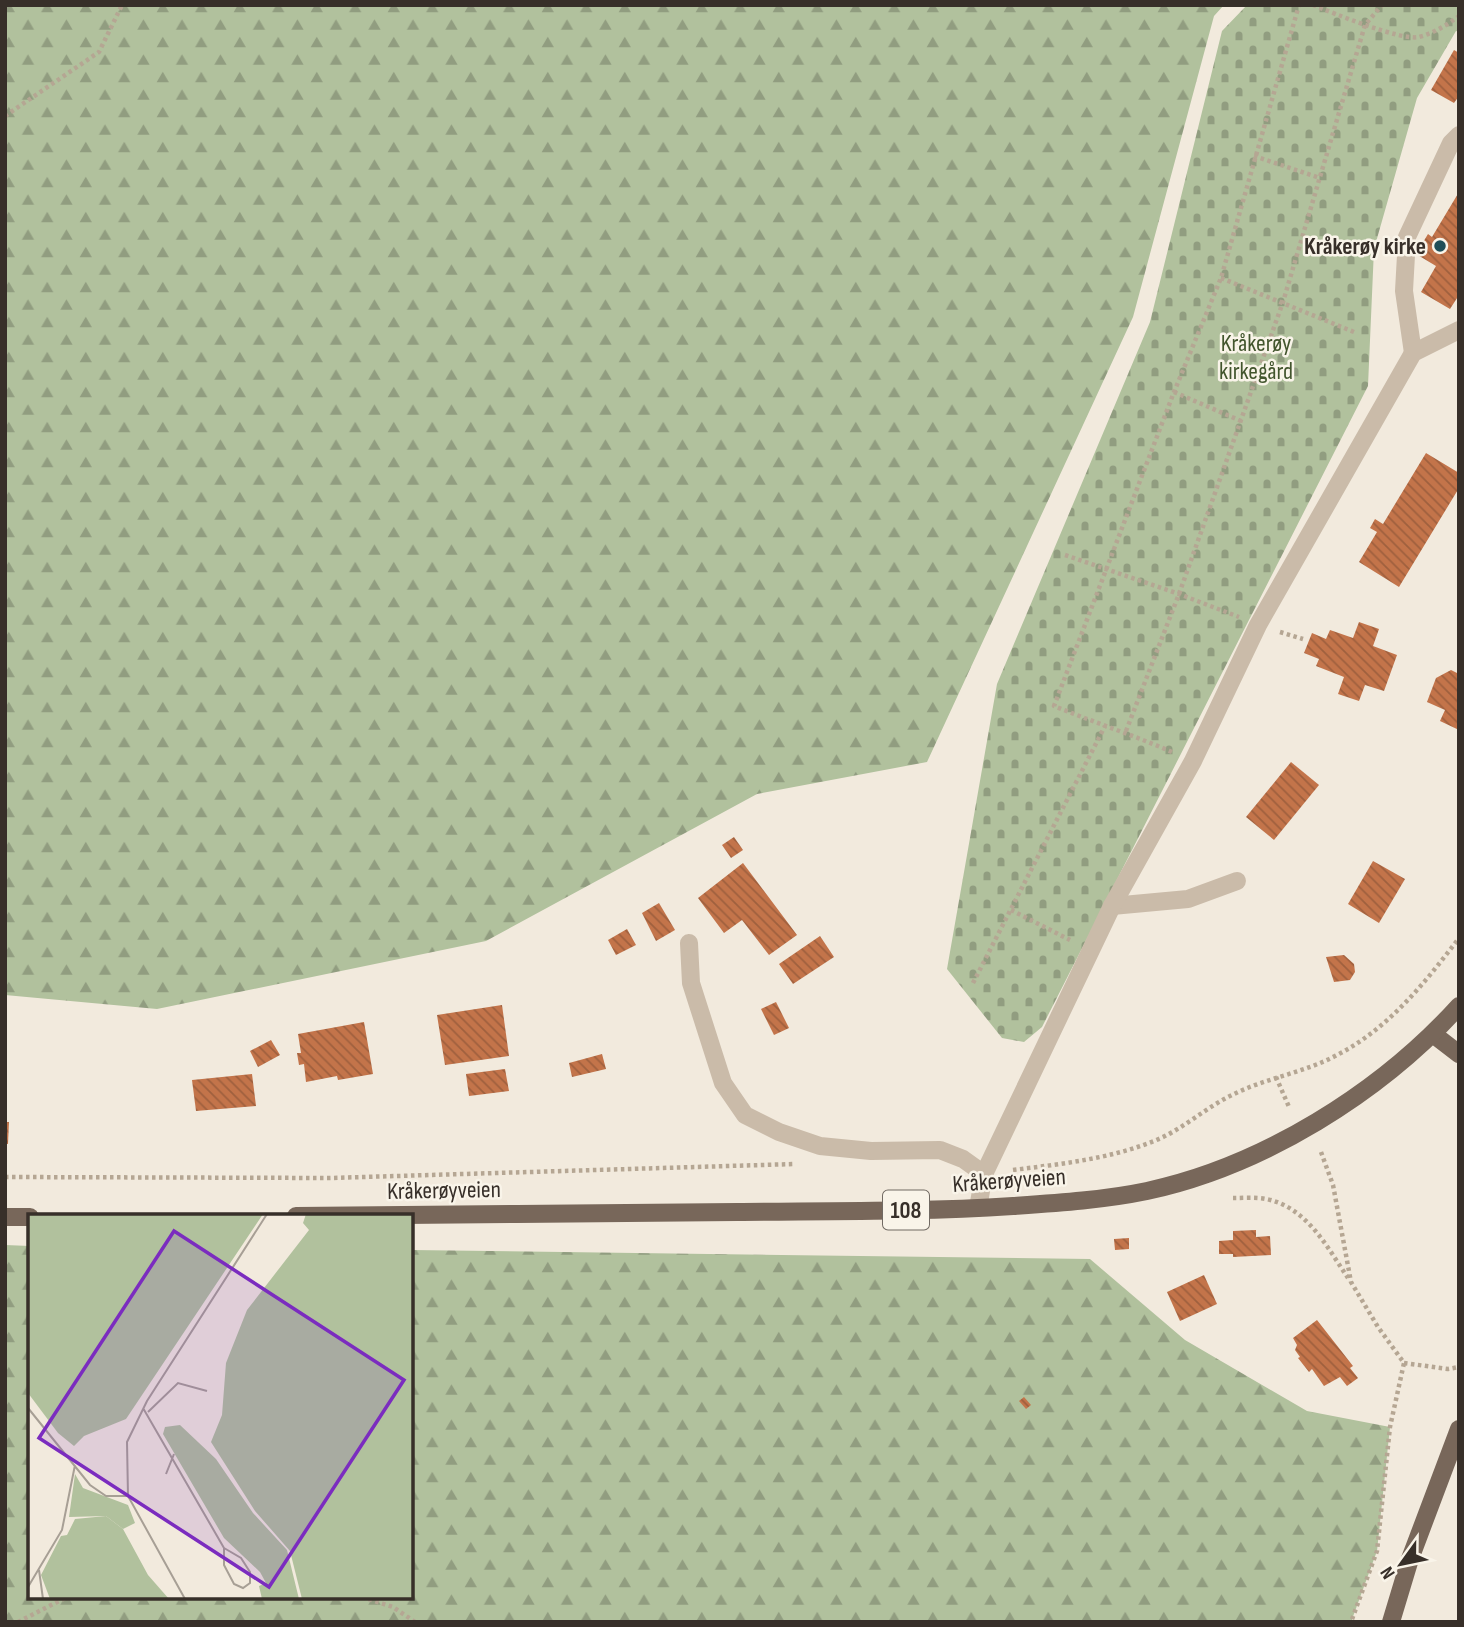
<svg xmlns="http://www.w3.org/2000/svg" width="1464" height="1627" font-family="'Sofia Sans Condensed',sans-serif">
	<defs>
		<pattern id="forest-firs" width="22" height="20" patternUnits="userSpaceOnUse" patternTransform="scale(1.75)"><rect width="22" height="20" fill="#b1c19d"/><path d="M5 1l3.5 6h-7zM16 11l3.5 6h-7z" fill="#919d80"/></pattern>
		<pattern id="cemetery-stones" width="16" height="16" patternUnits="userSpaceOnUse" patternTransform="scale(1.75)"><rect width="16" height="16" fill="#b1c19d"/><path d="M2 7V4a2 2 0 0 1 4 0v3zM10 15v-3a2 2 0 0 1 4 0v3z" fill="#919d80"/></pattern>
		<pattern id="building-back-hatch" width="6" height="6" patternUnits="userSpaceOnUse" patternTransform="scale(1.75)"><rect width="6" height="6" fill="#c3744a"/><path d="M-1 5l2 2M0 0l6 6M5-1l2 2" fill="none" stroke="#9f603e"/></pattern>
	</defs>
	<rect width="100%" height="100%" fill="#f2eadd"/>
	<g fill="url(#forest-firs)">
		<path d="M5,5H1224L1214,16L1133,317L927,762L757,794L486,941L157,1009L5,995Z"/>
		<path d="M5,1245L30,1246V1597H411V1250L1090,1259L1185,1340L1307,1411L1390,1427L1377,1551L1351,1622H5Z"/>
	</g>
	<path fill="url(#cemetery-stones)" d="M1247,5H1459V32L1456,31L1417,98L1374,249L1368,386L1042,1027L1024,1042L1002,1038L947,969L997,684L1150,322L1222,31Z"/>
	<g fill="url(#building-back-hatch)">
		<path d="M1454,50L1459,53V96L1454,103L1431,90Z"/>
		<path d="M1459,192V295L1450,309L1421,292L1436,266L1416,254L1428,234L1432,237Z"/>
		<path d="M1426,453L1459,473V488L1399,587L1359,562L1377,532L1370,528L1375,519L1383,524Z"/>
		<path d="M1359,622L1379,629L1373,646L1397,655L1384,691L1365,685L1359,701L1338,694L1344,677L1316,666L1319,659L1304,653L1312,633L1326,639L1330,630L1353,638Z"/>
		<path d="M1451,670L1459,674V730L1440,721L1445,710L1427,702L1436,678Z"/>
		<path d="M1291,762L1319,785L1274,840L1246,817Z"/>
		<path d="M734,837L743,850L731,858L722,845Z"/>
		<path d="M1373,861L1405,879L1379,923L1348,904Z"/>
		<path d="M743,863L797,935L769,955L742,920L724,933L698,898Z"/>
		<path d="M659,903L675,930L656,941L642,913Z"/>
		<path d="M627,929L636,945L616,955L608,940Z"/>
		<path d="M820,936L834,957L793,984L779,964Z"/>
		<path d="M1344,955L1354,964L1355,972L1350,980L1334,982L1326,957Z"/>
		<path d="M776,1002L789,1028L774,1035L761,1009Z"/>
		<path d="M502,1005L509,1056L445,1065L437,1015Z"/>
		<path d="M364,1022L373,1074L338,1080L337,1076L306,1082L304,1064L299,1065L297,1053H301L298,1034Z"/>
		<path d="M271,1040L280,1055L258,1067L250,1051Z"/>
		<path d="M602,1054L606,1069L572,1077L569,1063Z"/>
		<path d="M505,1069L509,1091L469,1096L466,1074Z"/>
		<path d="M252,1074L256,1106L196,1111L192,1080Z"/>
		<path d="M5,1122H9L8,1144H5Z"/>
		<path d="M1256,1230V1237L1270,1236L1271,1255L1233,1257V1254H1219V1241L1233,1240V1231Z"/>
		<path d="M1129,1238V1249L1115,1250L1114,1239Z"/>
		<path d="M1204,1275L1217,1304L1180,1321L1167,1292Z"/>
		<path d="M1317,1320L1353,1366L1350,1368L1358,1378L1347,1386L1340,1377L1324,1386L1312,1369L1309,1372L1298,1358L1300,1357L1295,1350L1297,1345L1293,1338Z"/>
		<path d="M1024,1397L1031,1405L1026,1409L1019,1401Z"/>
	</g>
	<g fill="none" stroke-linecap="round" stroke-linejoin="round">
		<g stroke="#b5a693" stroke-width="4.5" stroke-dasharray="3.5 3.5" stroke-linecap="butt">
			<path d="M1313,5C1333,13 1401,41 1419,37C1434,33 1447,25 1459,16"/>
			<path d="M5,116L99,52L122,5"/>
			<path d="M1254,156L1320,178"/>
			<path d="M1221,278L1354,332"/>
			<path d="M1174,392L1241,421"/>
			<path d="M1065,555L1179,594L1239,617"/>
			<path d="M1280,632L1303,639"/>
			<path d="M1126,731L1179,594L1283,302L1365,25L1382,5"/>
			<path d="M1172,752C1133,735 1093,722 1054,706L1174,392L1221,278L1299,5"/>
			<path d="M1011,910L1070,940"/>
			<path d="M973,983L1105,726"/>
			<path d="M1276,1077L1289,1107"/>
			<path d="M1321,1152L1333,1185L1351,1282L1378,1327L1404,1363L1390,1427L1377,1551L1351,1622"/>
			<path d="M1013,1170C1061,1164 1109,1159 1154,1141C1182,1130 1205,1108 1232,1095C1265,1078 1304,1073 1337,1055C1388,1029 1425,983 1459,938"/>
			<path d="M5,1177L330,1178L795,1164"/>
			<path d="M1233,1198C1243,1198 1256,1197 1266,1199C1307,1207 1327,1247 1348,1278"/>
			<path d="M1404,1363L1448,1369L1459,1367"/>
			<path d="M362,1597L393,1607L415,1622"/>
			<path d="M18,1622L67,1597"/>
		</g>
		<g stroke="#cabba9" stroke-width="18">
			<path d="M1413,353L1404,291L1407,237L1451,143L1459,135"/>
			<path d="M1112,906L1188,899L1237,881"/>
			<path d="M689,943L691,983L723,1083L745,1115L779,1132L820,1146L871,1151L940,1150L963,1159L984,1174"/>
			<path d="M978,1208L984,1174L1112,906L1193,761L1258,625L1413,353L1459,330"/>
		</g>
		<g stroke="#78675a" stroke-width="18">
			<path d="M1433,1034L1459,1054"/>
			<path d="M296,1216C443,1215 590,1213 737,1212C829,1211 921,1212 1013,1206C1057,1203 1104,1200 1147,1191C1263,1166 1380,1093 1459,1006"/>
			<path d="M5,1217H30"/>
			<path d="M1391,1622L1410,1559L1459,1429"/>
		</g>
	</g>
	<circle fill="#1f4e58" stroke="#f9f4e9" stroke-width="2.5" cx="1440" cy="246" r="7"/>
	<g text-anchor="middle" stroke-width="5" stroke-linejoin="round" paint-order="stroke">
		<rect fill="#f9f4e9" stroke="#716a63" stroke-width="2" x="883" y="1190.5" width="46" height="39" rx="5"/>
		<g font-size="23" font-weight="bold" fill="#372f29">
			<text x="906" y="1218">108</text>
		</g>
		<g font-size="24" font-weight="bold" fill="#372f29" stroke="#f9f4e9" text-anchor="end">
			<text x="1426" y="254">Kråkerøy kirke</text>
		</g>
		<g font-size="24" fill="#42552d" stroke="#f9f4e9">
			<text x="1256" y="351">Kråkerøy<tspan x="1256" dy="28">kirkegård</tspan></text>
		</g>
		<g font-size="24" fill="#372f29" stroke="#f9f4e9">
			<text transform="translate(1009 1180) rotate(-4)" y="8">Kråkerøyveien</text>
			<text transform="translate(444 1190) rotate(-1)" y="8">Kråkerøyveien</text>
		</g>
	</g>
	<g transform="translate(28 1214)">
		<rect width="385" height="385" fill="#f2eadd"/>
		<path d="M47,260L55,274L100,291L107,309L95,315L78,302L41,303Z" fill="#b1c19d"/>
		<path d="M0,0H235L98,205L56,222L46,232L30,219L0,179ZM278,0H385V385H274L262,337L227,297L183,228L194,201L198,149L219,96L281,16L275,9Z" fill="#b1c19d"/>
		<path d="M152,211L188,245L225,299L259,336L271,385H234L231,372L238,369L232,358L196,324L135,220L137,213ZM78,302L95,315L120,361L141,385H22L13,361L33,322L39,321L47,305Z" fill="#b1c19d"/>
		<path fill="none" stroke="#a79f95" stroke-width="2" d="M0,194L62,271L78,282H100M115,194L196,334V351L206,370L215,374L222,369V358L213,344L196,334M120,198L150,169L179,177M138,260L146,240M11,356L15,385M0,373L34,316L47,251M157,385L100,282L99,228L119,187L239,0"/>
		<path fill="#7b2cbf" fill-opacity="0.15" stroke="#7b2cbf" stroke-width="3.5" d="M146,17L376,166L241,373L11,224Z"/>
		<rect width="385" height="385" fill="none" stroke="#372f29" stroke-width="3.5"/>
	</g>
	<rect width="1464" height="1627" fill="none" stroke="#372f29" stroke-width="14"/>
	<g transform="translate(1401 1564) rotate(237)" stroke="#f9f4e9" stroke-width="5" paint-order="stroke">
	<path d="M0-5L12 26L0 18L-12 26Z" fill="#372f29"/>
	<text y="-10" font-size="19" font-weight="bold" text-anchor="middle" fill="#372f29">N</text>
	</g>
</svg>
